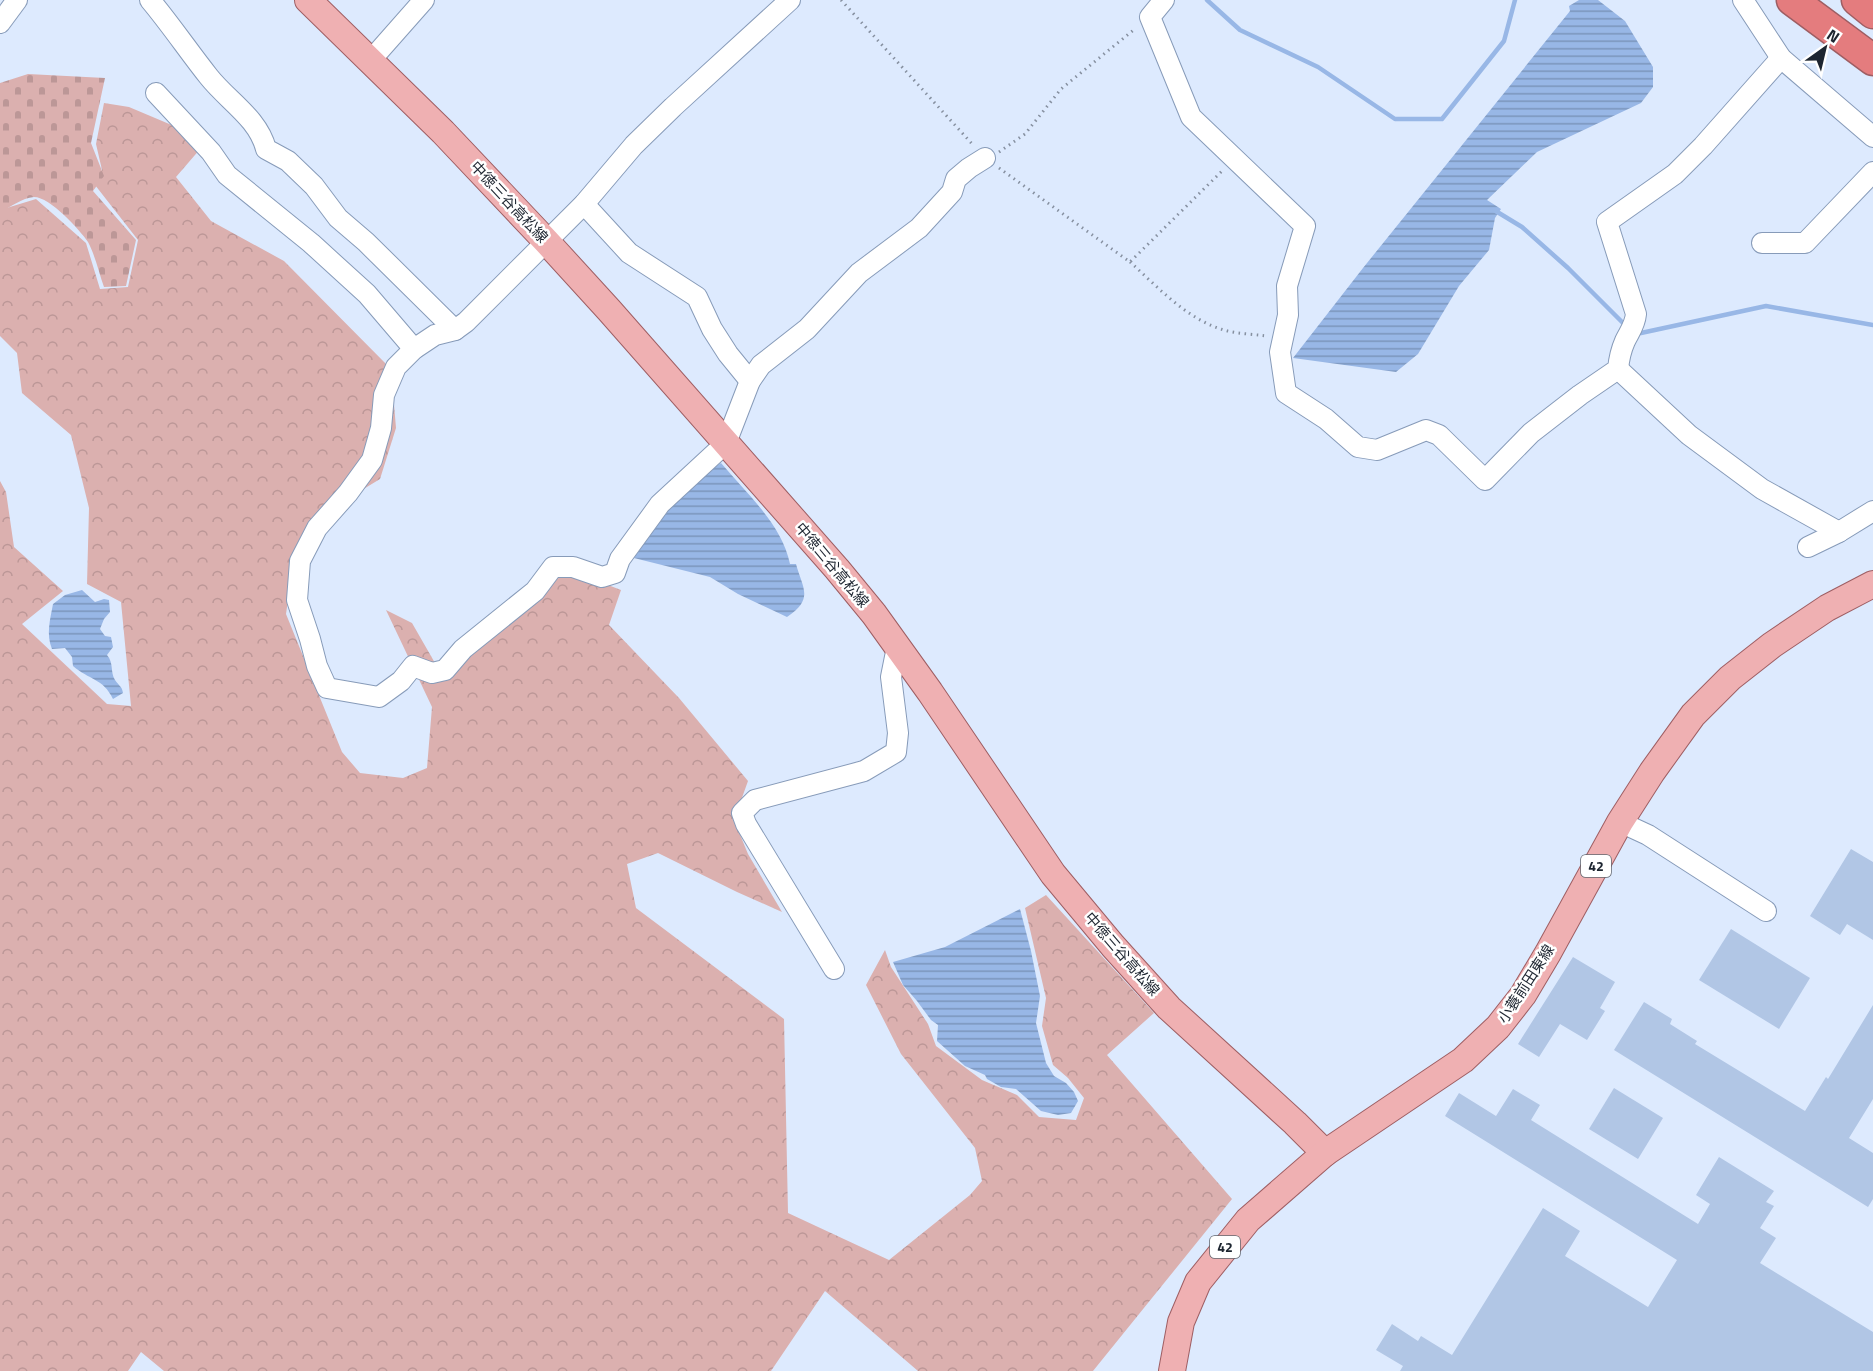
<svg xmlns="http://www.w3.org/2000/svg" width="1873" height="1371" font-family="'Titillium Web','Noto Sans JP',sans-serif">
	<defs>
		<pattern id="forest-crowns" width="20" height="18" patternUnits="userSpaceOnUse" patternTransform="scale(1.5)"><rect width="20" height="18" fill="#dbb0af"/><path d="M2 6a3 3 0 1 1 6 0M12 15a3 3 0 1 1 6 0" fill="none" stroke="#bc9797"/></pattern>
		<pattern id="cemetery-stones" width="16" height="16" patternUnits="userSpaceOnUse" patternTransform="scale(1.5)"><rect width="16" height="16" fill="#dbb0af"/><path d="M2 7V4a2 2 0 0 1 4 0v3zM10 15v-3a2 2 0 0 1 4 0v3z" fill="#bc9797"/></pattern>
		<pattern id="water-rules" width="6" height="5" patternUnits="userSpaceOnUse" patternTransform="scale(1.5)"><rect width="6" height="5" fill="#98b7e6"/><path d="M0 2.5h6" fill="none" stroke="#7b95bb"/></pattern>
	</defs>
	<rect width="100%" height="100%" fill="#ddeafe"/>
	<path fill="url(#forest-crowns)" d="M104,103L129,107L174,126L201,148L176,177L211,221L284,261L391,369L396,428L380,479L339,504L294,558L286,614L342,752L360,773L403,778L427,768L432,707L386,610L412,623L439,670L569,570L621,590L609,625L679,698L748,781L734,820L748,854L782,912L737,892L658,853L627,864L636,908L784,1019L788,1213L889,1260L970,1195L982,1181L975,1148L901,1054L866,985L885,950L891,967L928,1024L936,1046L982,1080L1017,1095L1039,1117L1076,1120L1084,1098L1068,1078L1053,1065L1042,1026L1046,998L1025,908L1046,895L1154,1013L1107,1055L1232,1199L1093,1371H918L825,1291L771,1371H164L141,1352L128,1371H0V481L6,492L14,547L63,591L22,624L107,704L131,706L121,602L87,584L89,508L71,435L22,393L17,353L0,336V210L36,199L86,243L100,289L128,287L138,240L95,185L102,170L96,144Z"/>
	<path fill="url(#cemetery-stones)" d="M28,74L105,78L91,143L104,176L93,191L136,240L126,286L104,287C99,273 95,255 88,242C80,230 50,197 34,197C22,198 10,207 0,213V83Z"/>
	<g fill="url(#water-rules)">
		<path d="M1579,0H1598L1625,21L1653,67V87L1641,103L1537,152L1487,200L1501,209L1495,218L1489,250L1459,286L1418,354L1396,372L1293,358L1363,268L1570,11L1569,6Z"/>
		<path d="M721,463C746,493 782,524 790,564H796C803,589 814,599 787,617L738,594L710,577L634,558C641,549 646,539 653,530C671,506 695,480 721,463Z"/>
		<path d="M82,590L95,602L104,599L109,600L110,612L104,619L100,629L105,636L111,637L113,647L107,655C114,663 110,672 115,680C119,686 122,686 123,693L113,699C103,678 89,680 73,666L72,657L65,648L52,649C46,634 50,620 53,604L65,595Z"/>
		<path d="M1020,909L1031,951L1040,996L1036,1023L1046,1063L1054,1076L1066,1083L1074,1092L1078,1101L1071,1113L1058,1115L1041,1111L1016,1089L1001,1087L987,1079L985,1075L965,1066L937,1041L938,1025L931,1020L917,1001L903,985L893,962L945,947Z"/>
	</g>
	<g fill="none" stroke-linecap="round" stroke-linejoin="round">
		<g stroke="#98b7e6" stroke-width="4.5">
			<path d="M1207,0L1240,30L1318,67L1395,119H1442L1504,41L1515,0"/>
			<path d="M1494,210L1522,227L1568,268L1627,327"/>
			<path d="M1635,330L1641,333L1766,306L1873,325"/>
		</g>
	</g>
	<g fill="#b1c6e5">
		<path d="M1851,849L1873,862V940L1847,924L1840,935L1810,916Z"/>
		<path d="M1731,929L1810,978L1779,1029L1699,980Z"/>
		<path d="M1573,957L1615,982L1600,1008L1605,1011L1587,1040L1560,1024L1539,1057L1518,1044Z"/>
		<path d="M1644,1002L1672,1019L1670,1024L1697,1041L1695,1044L1805,1111L1826,1077L1828,1079L1873,1005V1099L1849,1138L1873,1153V1199L1868,1207L1614,1050Z"/>
		<path d="M1614,1088L1663,1118L1638,1159L1589,1129Z"/>
		<path d="M1513,1089L1540,1105L1531,1120L1698,1224L1710,1204L1696,1195L1719,1157L1774,1191L1766,1202L1774,1206L1760,1228L1776,1238L1760,1263L1873,1332V1371H1400L1403,1366L1376,1350L1392,1324L1418,1341L1421,1336L1452,1355L1543,1208L1580,1231L1565,1256L1648,1307L1677,1260L1445,1116L1459,1093L1496,1116Z"/>
	</g>
	<g fill="none" stroke-linecap="round" stroke-linejoin="round">
		<defs>
			<g id="minor">
				<path d="M150,0C171,25 189,52 209,77C228,101 258,118 266,149L288,161L314,186L338,218L366,242L455,330"/>
				<path d="M790,0L673,107L634,145L584,204L466,322L455,330L435,335L414,349L396,367L384,395L381,428L372,460L348,493L317,528L300,561L297,600L310,639L317,666L327,688L379,697L401,681L413,666L432,673L445,670L463,649L535,591L553,567H573L602,577L615,573L620,559L660,504L726,443L750,381L761,365L807,329L859,273L919,228L952,192L956,179L969,168L985,158"/>
				<path d="M1164,0L1150,17L1191,117L1305,226L1287,286L1288,315L1280,352L1286,393L1326,419L1358,447L1377,450L1426,430L1439,435L1485,480L1531,433L1580,395L1618,369C1619,359 1621,350 1625,341C1630,331 1635,325 1636,314L1607,222L1675,174L1703,146L1781,58"/>
				<path d="M1743,0L1781,58L1873,137"/>
				<path d="M0,23L17,0"/>
				<path d="M371,60L424,0"/>
				<path d="M156,93L211,152L227,175L311,243L367,294L414,349"/>
				<path d="M584,204L629,253L697,297L712,329L728,354L750,381"/>
				<path d="M1762,243H1805L1873,172"/>
				<path d="M1618,369L1689,435L1762,489L1839,532"/>
				<path d="M1808,547L1839,532L1873,511"/>
				<path d="M1620,822L1648,835L1766,911"/>
				<path d="M834,969L746,824L742,813L755,800L864,771L896,752L898,733L891,677L897,647"/>
			</g>
			<g id="major">
				<path d="M308,0L443,132L546,241L609,310L837,569L874,614L930,692L1053,874L1113,946L1169,1008L1295,1123L1325,1153"/>
				<path d="M1172,1371L1181,1322L1198,1282L1248,1220L1325,1153L1463,1060L1498,1027L1523,995L1548,953L1620,822L1652,772L1693,715L1730,678L1772,645L1827,608L1873,584"/>
			</g>
			<g id="highway">
				<path d="M1792,0L1873,60"/>
				<path d="M1857,0L1873,13"/>
			</g>
		</defs>
		<use href="#minor" stroke="#879bb9" stroke-width="22"/>
		<use href="#major" stroke="#9e5e63" stroke-width="28"/>
		<use href="#highway" stroke="#9e5e63" stroke-width="33"/>
		<g stroke="#8690a0" stroke-width="3" stroke-dasharray="1.5 4.5" stroke-linecap="butt">
			<path d="M841,0L974,146"/>
			<path d="M999,152L1025,134L1061,89L1136,28"/>
			<path d="M999,168L1130,262L1222,171"/>
			<path d="M1130,262C1158,287 1186,319 1224,330C1237,334 1253,334 1266,336"/>
		</g>
		<use href="#minor" stroke="#fff" stroke-width="20"/>
		<use href="#major" stroke="#efb0b2" stroke-width="26"/>
		<use href="#highway" stroke="#e47c7e" stroke-width="30"/>
	</g>
	<g text-anchor="middle" stroke-width="5" stroke-linejoin="round" paint-order="stroke">
		<g fill="#fff" stroke="#61666e" stroke-width="1.5">
			<rect x="1581" y="855" width="30" height="22" rx="4.5"/>
			<rect x="1210" y="1236" width="30" height="22" rx="4.5"/>
		</g>
		<g font-size="14" font-weight="bold" fill="#1d2530">
			<text x="1596" y="871">42</text>
			<text x="1225" y="1252">42</text>
		</g>
		<g font-size="15" fill="#1d2530" stroke="#fff">
			<text transform="translate(509 202) rotate(47)" y="5">中徳三谷高松線</text>
			<text transform="translate(832 565) rotate(50)" y="5">中徳三谷高松線</text>
			<text transform="translate(1122 954) rotate(49)" y="5">中徳三谷高松線</text>
			<text transform="translate(1526 984) rotate(-57)" y="5">小蓑前田東線</text>
		</g>
	</g>
	<g transform="translate(1825 48) rotate(34)" stroke="#ffffff" stroke-width="4.5" paint-order="stroke">
	<path d="M0-4.5L10 22L0 15L-10 22Z" fill="#1d2530"/>
	<text y="-9" font-size="16" font-weight="bold" text-anchor="middle" fill="#1d2530">N</text>
	</g>
</svg>
